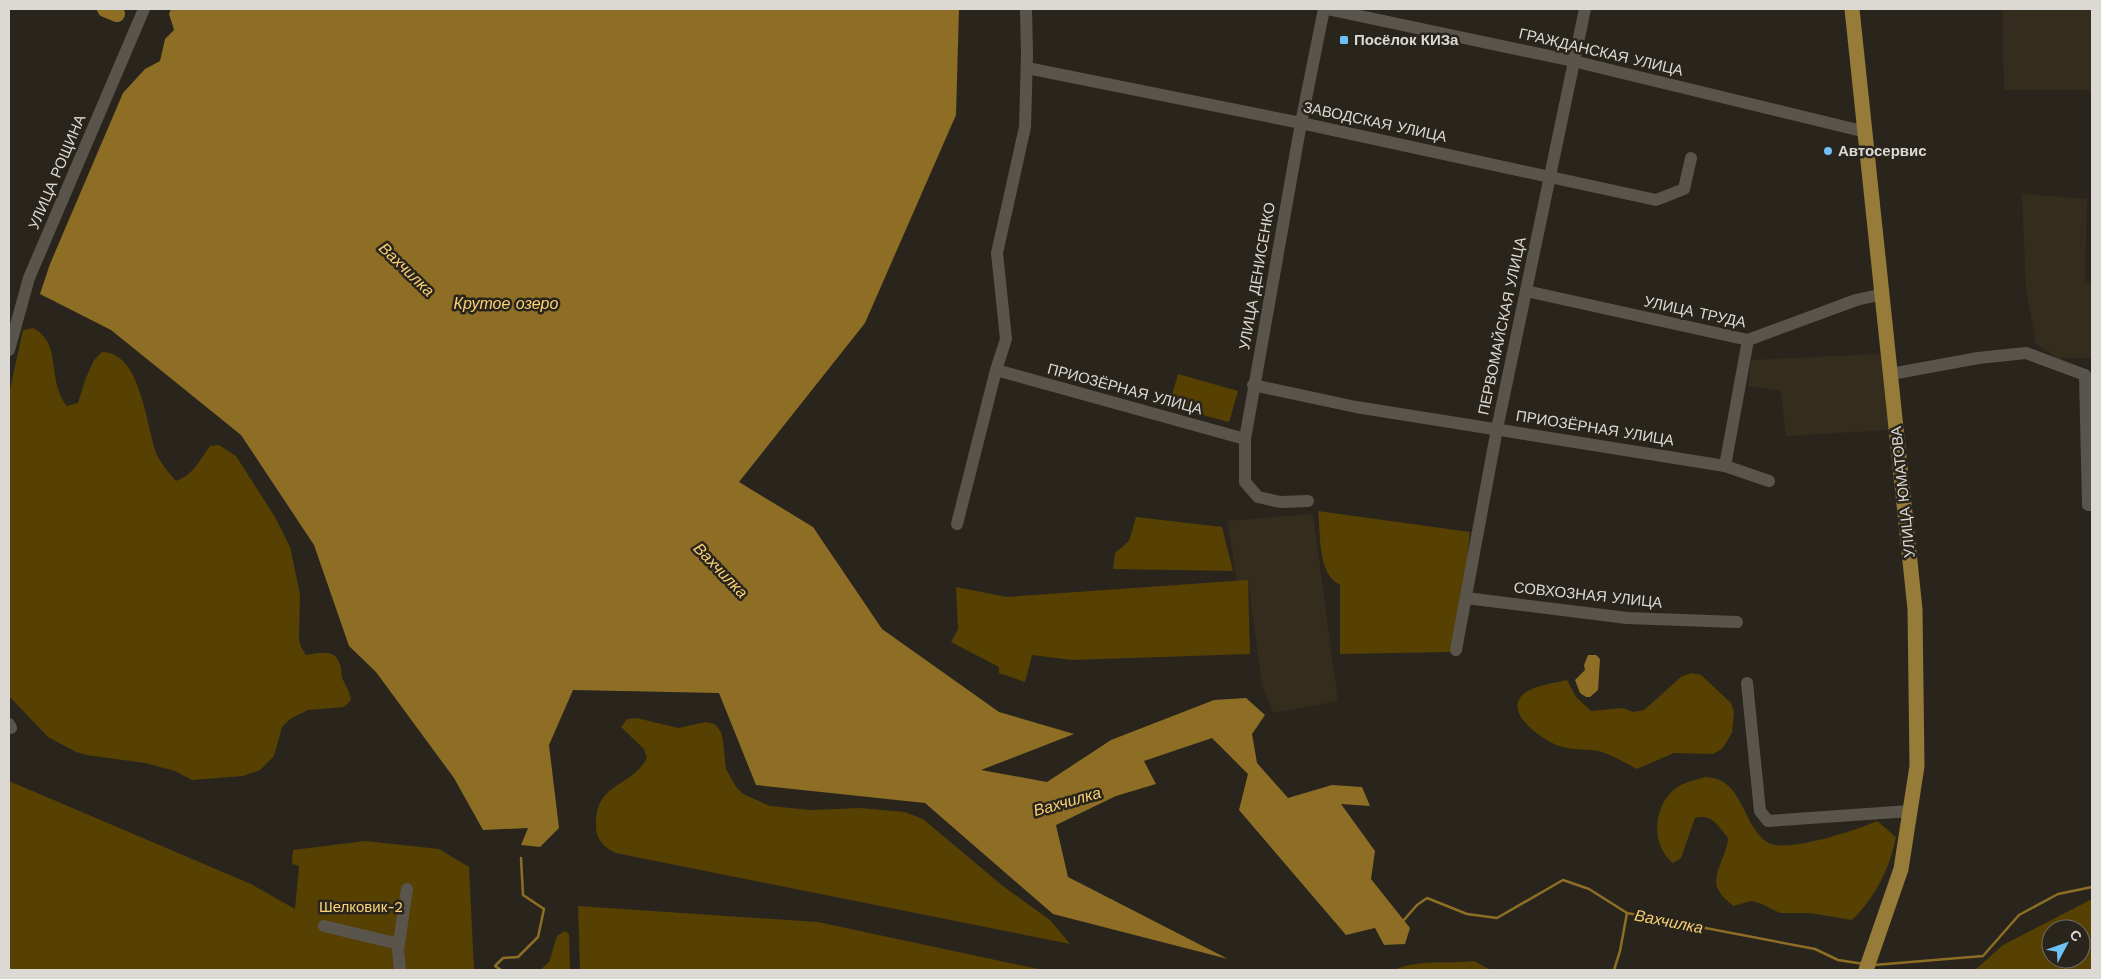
<svg xmlns="http://www.w3.org/2000/svg" width="2101" height="979" font-family="'Work Sans',sans-serif">
	<rect width="100%" height="100%" fill="#29251d"/>
	<g fill="#342d1e">
		<path d="M2002,9H2092V93L2089,90H2004Z"/>
		<path d="M2022,194L2087,199L2085,280L2092,286V358H2058L2036,344L2026,288Z"/>
		<path d="M1880,354L1889,430L1786,436L1781,391L1748,386L1751,360Z"/>
		<path d="M1313,514L1338,701L1274,713L1262,686L1248,581H1237L1227,521Z"/>
	</g>
	<g fill="#564002" fill-rule="evenodd">
		<path d="M33,328C63,343 46,381 67,406L78,403L85,380L94,360L102,352C142,352 146,428 157,455C162,465 169,473 176,481C193,475 200,460 210,446L219,445L236,456L275,517L290,547L300,594L299,639L301,647L306,655C319,653 336,648 340,665C342,669 341,673 342,677C345,686 350,690 351,700L344,707L308,710L290,719L282,727L274,756L260,770L243,776L192,780L175,771L145,763L86,755L76,752L48,737L9,696V394L23,330Z"/>
		<path d="M1178,374L1238,391L1229,422L1169,406Z"/>
		<path d="M1318,511L1470,532L1464,592L1450,652L1340,654V585C1317,574 1321,534 1318,511Z"/>
		<path d="M1136,517L1222,527L1233,571L1113,569L1115,553L1129,541Z"/>
		<path d="M1248,580L1250,654L1072,660L1032,655L1025,682L999,673V667L951,642L958,629L956,587L1007,597Z"/>
		<path d="M1692,673L1701,675L1731,703L1734,712L1732,733L1722,749L1713,754L1674,753L1637,769C1625,763 1614,756 1602,752C1588,748 1573,751 1559,746C1543,740 1499,711 1526,692C1537,685 1555,683 1567,680L1576,697L1591,711L1623,708L1633,712L1644,710L1682,676Z"/>
		<path d="M637,718L678,728L706,722L715,724L721,732L723,741L726,769L736,787L743,794L770,806L811,810L860,808L905,812L923,819L1004,887L1050,920L1070,944L616,853C605,848 596,840 596,827C595,781 629,790 647,758L644,749L621,727L627,719Z"/>
		<path d="M1705,777C1745,778 1741,827 1769,843C1786,853 1858,830 1877,821L1896,837C1890,868 1875,898 1852,920L1810,913H1780L1762,904L1751,901L1733,906C1728,901 1722,897 1719,891C1709,877 1728,854 1728,838C1719,826 1711,813 1695,818L1681,858L1673,863C1650,845 1653,805 1676,788C1684,782 1696,780 1705,777Z"/>
		<path d="M9,781L251,884L295,909L299,866L292,864L293,850L365,841L439,849L469,867L474,970H9Z"/>
		<path d="M2092,899V970H1975L2003,945ZM2051,929H2081V959H2051Z"/>
		<path d="M578,906L818,922L1043,970H580Z"/>
		<path d="M565,931L569,934L570,970H540L549,962L557,936Z"/>
		<path d="M1474,961L1491,970H1394C1419,959 1447,964 1474,961Z"/>
	</g>
	<g fill="#8d6e24">
		<path d="M171,9H959L956,115L865,323L739,482L813,527L882,629L999,712L1074,734L981,770L1047,782L1111,740L1214,700L1246,698L1265,715L1252,734L1257,763L1288,798L1332,785L1362,787L1370,806L1341,804L1375,851L1371,879L1410,928L1405,944L1384,945L1375,928L1346,935L1239,810L1248,774L1212,738L1144,761L1156,784L1116,796L1056,825L1068,877L1228,959L1053,914L925,803L756,785L719,693L573,690L549,745L559,828L540,847L521,845L528,828L483,830L454,778L376,672L349,646L314,545L241,435L111,330L40,294L50,264L123,93L145,69L160,61L165,39L174,30L169,14Z"/>
		<path d="M1588,655H1596L1600,659L1598,690L1590,697H1586L1580,693L1575,680L1585,670L1584,665Z"/>
	</g>
	<g fill="none" stroke-linecap="round" stroke-linejoin="round">
		<g stroke="#8d6e24" stroke-width="2.5">
			<path d="M1403,921L1417,905L1427,898L1467,914L1497,918L1563,880L1589,889L1627,913L1815,949L1838,960L1864,964"/>
			<path d="M1874,965L1983,956L2019,915L2058,894L2092,887"/>
			<path d="M501,970L495,966L503,958L518,957L538,937L544,909L523,895L521,858"/>
			<path d="M1614,970L1620,951L1627,913"/>
		</g>
		<path stroke="#8d6e24" stroke-width="16" d="M105,9L117,14"/>
		<g stroke="#5a554c" stroke-width="12">
			<path d="M1327,9L1573,61L1866,132"/>
			<path d="M1027,68L1301,123L1656,200L1684,189L1691,158"/>
			<path d="M1526,291L1748,340L1856,300L1883,294"/>
			<path d="M9,350L29,278L144,9"/>
			<path d="M996,370L1245,439"/>
			<path d="M1891,374L1978,358L2026,353L2085,375"/>
			<path d="M2085,375L2088,505H2092"/>
			<path d="M1253,385L1356,407L1725,466L1748,340"/>
			<path d="M1725,466L1769,481"/>
			<path d="M1308,501L1280,502L1258,497L1245,482V439L1301,123L1324,9"/>
			<path d="M957,524L996,370L1006,339L997,253L1025,127L1027,55L1026,9"/>
			<path d="M1466,598L1627,618L1737,622"/>
			<path d="M1456,650L1497,429L1585,9"/>
			<path d="M1747,683L1760,811L1768,821L1910,811"/>
			<path d="M9,724L11,728"/>
			<path d="M324,926L399,944"/>
			<path d="M400,970L398,950L407,889"/>
		</g>
		<path stroke="#977b38" stroke-width="15" d="M1852,9L1915,609L1917,766L1901,869L1866,970"/>
	</g>
	<g fill="#6dc2f3" stroke="#29251d" stroke-width="2">
		<rect x="1339" y="35" width="10" height="10" rx="2.5"/>
		<circle cx="1828" cy="151" r="5"/>
	</g>
	<g text-anchor="middle" stroke-width="5" stroke-linejoin="round" paint-order="stroke">
		<g font-size="15" font-weight="bold" fill="#dcd9d4" stroke="#29251d" text-anchor="start">
			<text x="1354" y="45">Посёлок КИЗа</text>
			<text x="1838" y="156">Автосервис</text>
		</g>
		<g font-size="15" fill="#dcd9d4" stroke="#29251d">
			<text transform="translate(1601 52) rotate(13)" y="5">ГРАЖДАНСКАЯ УЛИЦА</text>
			<text transform="translate(1375 122) rotate(12)" y="5">ЗАВОДСКАЯ УЛИЦА</text>
			<text transform="translate(57 172) rotate(-67)" y="5">УЛИЦА РОЩИНА</text>
			<text transform="translate(1257 276) rotate(-80)" y="5">УЛИЦА ДЕНИСЕНКО</text>
			<text transform="translate(1695 312) rotate(12)" y="5">УЛИЦА ТРУДА</text>
			<text transform="translate(1502 326) rotate(-78)" y="5">ПЕРВОМАЙСКАЯ УЛИЦА</text>
			<text transform="translate(1125 389) rotate(15)" y="5">ПРИОЗЁРНАЯ УЛИЦА</text>
			<text transform="translate(1595 428) rotate(9)" y="5">ПРИОЗЁРНАЯ УЛИЦА</text>
			<text transform="translate(1903 492) rotate(-96)" y="5">УЛИЦА ЮМАТОВА</text>
			<text transform="translate(1588 595) rotate(6)" y="5">СОВХОЗНАЯ УЛИЦА</text>
		</g>
		<g font-size="15" fill="#fdd376" stroke="#29251d">
			<text x="361" y="912">Шелковик-2</text>
		</g>
		<g font-size="16" font-style="italic" fill="#fad073" stroke="#29251d">
			<text transform="translate(407 269) rotate(44)" y="6">Вахчилка</text>
			<text x="506" y="309">Крутое озеро</text>
			<text transform="translate(721 570) rotate(46)" y="6">Вахчилка</text>
			<text transform="translate(1067 801) rotate(-16)" y="6">Вахчилка</text>
			<text transform="translate(1669 921) rotate(11)" y="6">Вахчилка</text>
		</g>
	</g>
	<rect width="2101" height="979" fill="none" stroke="#dcd9d4" stroke-width="20"/>
	<g transform="translate(2066 944) rotate(49)"><circle r="24" fill="#29251d" stroke="#716d66"/>
	<path d="M0-4L9 19L0 12L-9 19Z" fill="#6dc2f3"/>
	<text y="-8" font-size="14" font-weight="bold" text-anchor="middle" fill="#dcd9d4">С</text>
	</g>
</svg>
